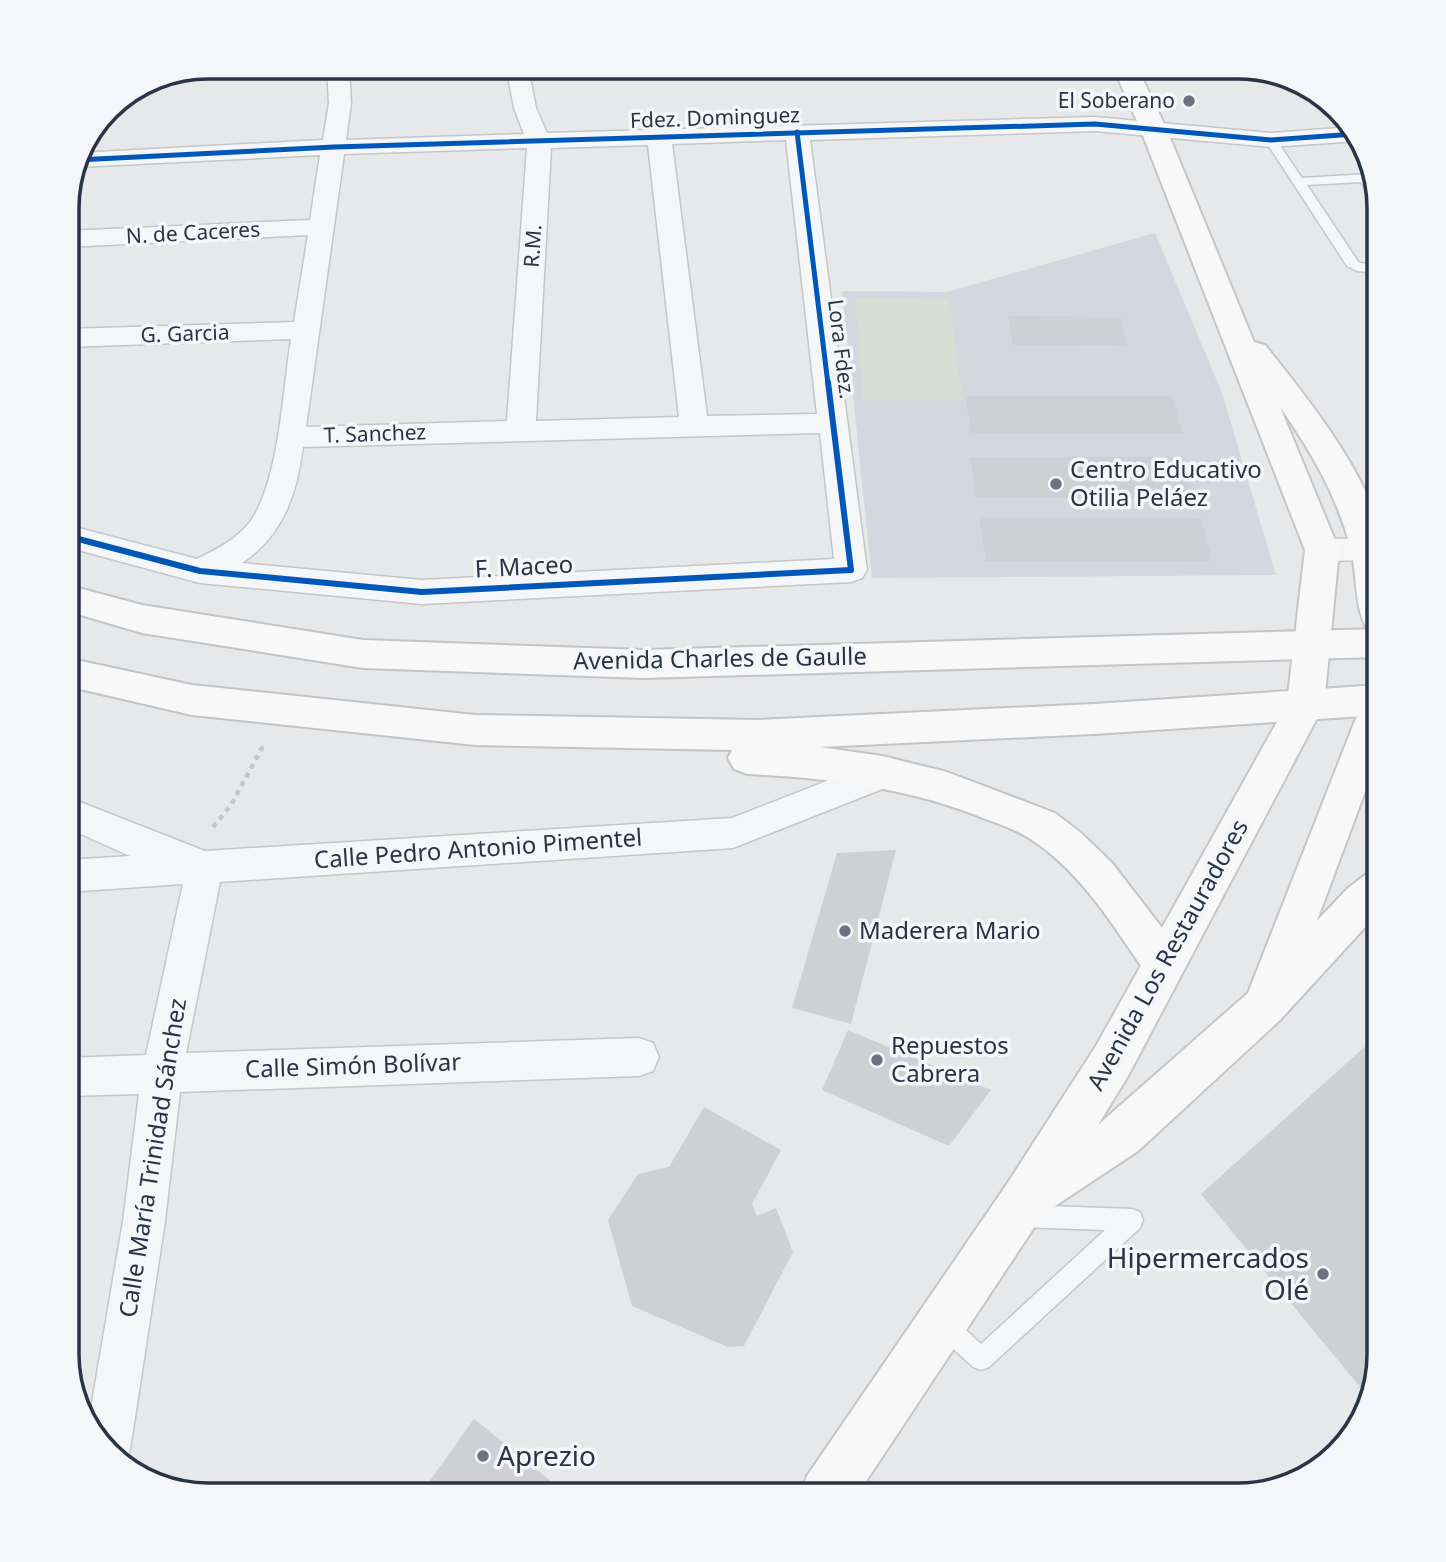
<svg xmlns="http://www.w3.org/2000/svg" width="1446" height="1562" font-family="'Noto Sans',sans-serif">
	<rect width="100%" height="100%" fill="#e6e8ea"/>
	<path fill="#d4d7dd" d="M1155,233L1222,393L1276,575L872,578L842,291L947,292Z"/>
	<path fill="#d6ded6" d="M855,298L949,299L963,401L863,400Z"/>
	<g fill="#ced0d3">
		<path d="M1008,316L1120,317L1127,346L1013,345Z"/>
		<path d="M966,396H1172L1182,433H971Z"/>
		<path d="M970,457H1184L1195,498L976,497Z"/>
		<path d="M979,517L1201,518L1212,561H986Z"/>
		<path d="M896,850L851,1024L792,1008L837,853Z"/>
		<path d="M848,1030L991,1090L949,1146L822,1090Z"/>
		<path d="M1379,1034V1355L1369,1398L1201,1194Z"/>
		<path d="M704,1107L781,1150L752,1204L757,1216L776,1208L793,1252L744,1346L728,1347L632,1306L608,1220L638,1174L669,1167Z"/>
		<path d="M474,1419L568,1495H424L421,1493Z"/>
	</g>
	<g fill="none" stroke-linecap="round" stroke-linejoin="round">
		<defs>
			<g id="lane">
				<path d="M1267,138H1275L1302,178L1368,174L1376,197H1371L1361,182L1307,185L1357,260L1360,263L1379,265V273L1357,271L1347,266L1265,140Z"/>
				<path d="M1020,1205L1132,1209L1140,1212L1143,1220L1140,1228L989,1367L981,1370L973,1367L934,1331L931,1323L934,1315L942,1312L950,1315L981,1344L1105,1230L1020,1227L1012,1224L1009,1216L1012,1208Z"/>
			</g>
			<g id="street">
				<path d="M327,67H349L351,103L346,140L524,134L514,108L506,67H528L536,108L547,133L1095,117L1271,133L1352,127L1357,141L1271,147L1095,131L810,140L867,570L862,578L851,582L422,604L200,583L67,547V525L197,559C217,549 237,539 250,522C279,482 283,389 291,339L67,347V329L294,322L308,235L67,247V231L310,220L320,155L77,167L79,153L323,140L329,103ZM786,140L817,414L707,416L672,144ZM648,145L679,417L536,421L551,148ZM527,148L507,421L306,427L344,154ZM820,433L834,559L422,580L242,563C283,536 297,493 303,447Z"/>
				<path d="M1379,538V560L1322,561L1311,558L1307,550L1311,542L1322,539Z"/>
				<path d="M888,757L900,762L905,772L900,782L733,848L220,882L186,1053L639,1038L653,1043L659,1057L653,1071L639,1076L180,1092L165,1221L130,1450L125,1464L96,1441L89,1420L123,1221L139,1094L67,1096V1058L146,1055L183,884L67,892V860L130,856L67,828V797L205,851L732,818Z"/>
			</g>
			<path id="secondary" d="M1113,67H1137L1166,128L1254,342L1265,345C1301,390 1369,474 1379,531C1385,562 1379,600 1379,632L1367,629C1354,606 1357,574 1351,549C1337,496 1311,451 1280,407L1339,550L1324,705L1128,1076L1098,1125L1248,993L1360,708L1366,697L1379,693V754L1280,1020L1138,1151L1043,1214L857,1495H800L807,1476L1007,1184L1096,1046L1287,704L1305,550L1140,128Z"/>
			<g id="primary">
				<path d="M1368,536L1379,540V567L1356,558L1351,549L1356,540Z"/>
				<path d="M67,585L142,605L363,640L644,650L1379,629V657L644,678L363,668L142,633L67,611Z"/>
				<path d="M67,658L192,685L475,715L758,720L1094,704L1379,685V715L1094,734L820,747L882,756L947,772L1055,813L1081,833L1112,863L1179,950L1185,964L1179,978L1164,983L1149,978C1116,929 1082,873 1032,840C1019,831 1002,825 988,820C911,788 829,778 747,774L734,769L728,758L732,750L475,745L192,715L67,686Z"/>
				<path d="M1379,870V912L1280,1020L1265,1026L1250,1020L1244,1006L1250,992L1347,889L1365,875Z"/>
			</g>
		</defs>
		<use href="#lane" stroke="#c4c6c8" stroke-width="3"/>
		<use href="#street" stroke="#c4c6c8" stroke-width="3"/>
		<use href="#secondary" stroke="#c4c6c8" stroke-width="4"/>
		<use href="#primary" stroke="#c2c5c8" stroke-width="4"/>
		<path stroke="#c5c6ca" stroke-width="4.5" stroke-dasharray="5 5" stroke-linecap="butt" d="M213,827L231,805L263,746"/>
		<use href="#lane" fill="#f5f6f7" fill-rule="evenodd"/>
		<use href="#street" fill="#f5f6f7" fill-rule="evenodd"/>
		<use href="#secondary" fill="#f8f8f8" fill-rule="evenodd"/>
		<use href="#primary" fill="#f8f8f8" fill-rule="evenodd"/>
		<defs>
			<g id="cycleway-far1">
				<path d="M797,132L828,384"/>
				<path d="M77,160L334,147L1095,124L1271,140L1355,134"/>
			</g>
			<path id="cycleway" d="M67,536L200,571L422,592L851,570L828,382"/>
		</defs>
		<use href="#cycleway-far1" stroke="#f4f6f9" stroke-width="8"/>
		<use href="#cycleway" stroke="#f4f6f9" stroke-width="10"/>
		<use href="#cycleway-far1" stroke="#0057b8" stroke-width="5"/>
		<use href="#cycleway" stroke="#0057b8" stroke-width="6"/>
	</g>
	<g fill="#6c737f" stroke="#f4f6f9" stroke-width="2.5">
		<circle cx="1189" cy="101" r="7"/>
		<circle cx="1056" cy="484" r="7"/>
		<circle cx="845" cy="931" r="7"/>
		<circle cx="877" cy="1060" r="7"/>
		<circle cx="1323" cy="1274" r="7"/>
		<circle cx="483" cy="1456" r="7"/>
	</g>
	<g text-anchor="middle" stroke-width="7" stroke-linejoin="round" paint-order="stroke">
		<g font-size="21" fill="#2b3445" stroke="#f4f6f9" text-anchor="end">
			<text x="1175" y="108">El Soberano</text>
		</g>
		<g font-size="21" fill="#2b3445" stroke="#f4f6f9">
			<text transform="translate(715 118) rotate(-2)" y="7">Fdez. Dominguez</text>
			<text transform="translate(193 233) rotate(-3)" y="7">N. de Caceres</text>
			<text transform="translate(533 246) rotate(-86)" y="7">R.M.</text>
			<text transform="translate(185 334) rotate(-2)" y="7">G. Garcia</text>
			<text transform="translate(841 349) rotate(83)" y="7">Lora Fdez.</text>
			<text transform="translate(375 434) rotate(-2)" y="7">T. Sanchez</text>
		</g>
		<g font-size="24" fill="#2b3445" stroke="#f4f6f9" text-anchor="start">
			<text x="1070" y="478">Centro Educativo<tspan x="1070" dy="28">Otilia Peláez</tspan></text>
			<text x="859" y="939">Maderera Mario</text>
			<text x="891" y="1054">Repuestos<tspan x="891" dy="28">Cabrera</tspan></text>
		</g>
		<g font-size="24" fill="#2b3445" stroke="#f4f6f9">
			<text transform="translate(524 567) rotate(-3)" y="8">F. Maceo</text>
			<text transform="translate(720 659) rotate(-1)" y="8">Avenida Charles de Gaulle</text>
			<text transform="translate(478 849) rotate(-4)" y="8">Calle Pedro Antonio Pimentel</text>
			<text transform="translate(1168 955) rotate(-61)" y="8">Avenida Los Restauradores</text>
			<text transform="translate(353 1066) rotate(-2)" y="8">Calle Simón Bolívar</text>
			<text transform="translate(153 1158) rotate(-81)" y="8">Calle María Trinidad Sánchez</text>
		</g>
		<g font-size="28" fill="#2b3445" stroke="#f4f6f9" text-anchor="end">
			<text x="1309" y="1268">Hipermercados<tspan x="1309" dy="32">Olé</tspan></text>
			<text x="497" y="1466" text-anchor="start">Aprezio</text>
		</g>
	</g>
	<path d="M0 0H1446V1562H0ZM208 79H1238A129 129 0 0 1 1367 208V1354A129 129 0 0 1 1238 1483H208A129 129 0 0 1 79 1354V208A129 129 0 0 1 208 79Z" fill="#f4f6f9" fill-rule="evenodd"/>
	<path fill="none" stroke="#2b3445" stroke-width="3.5" d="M208 79H1238A129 129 0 0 1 1367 208V1354A129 129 0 0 1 1238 1483H208A129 129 0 0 1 79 1354V208A129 129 0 0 1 208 79Z"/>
</svg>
